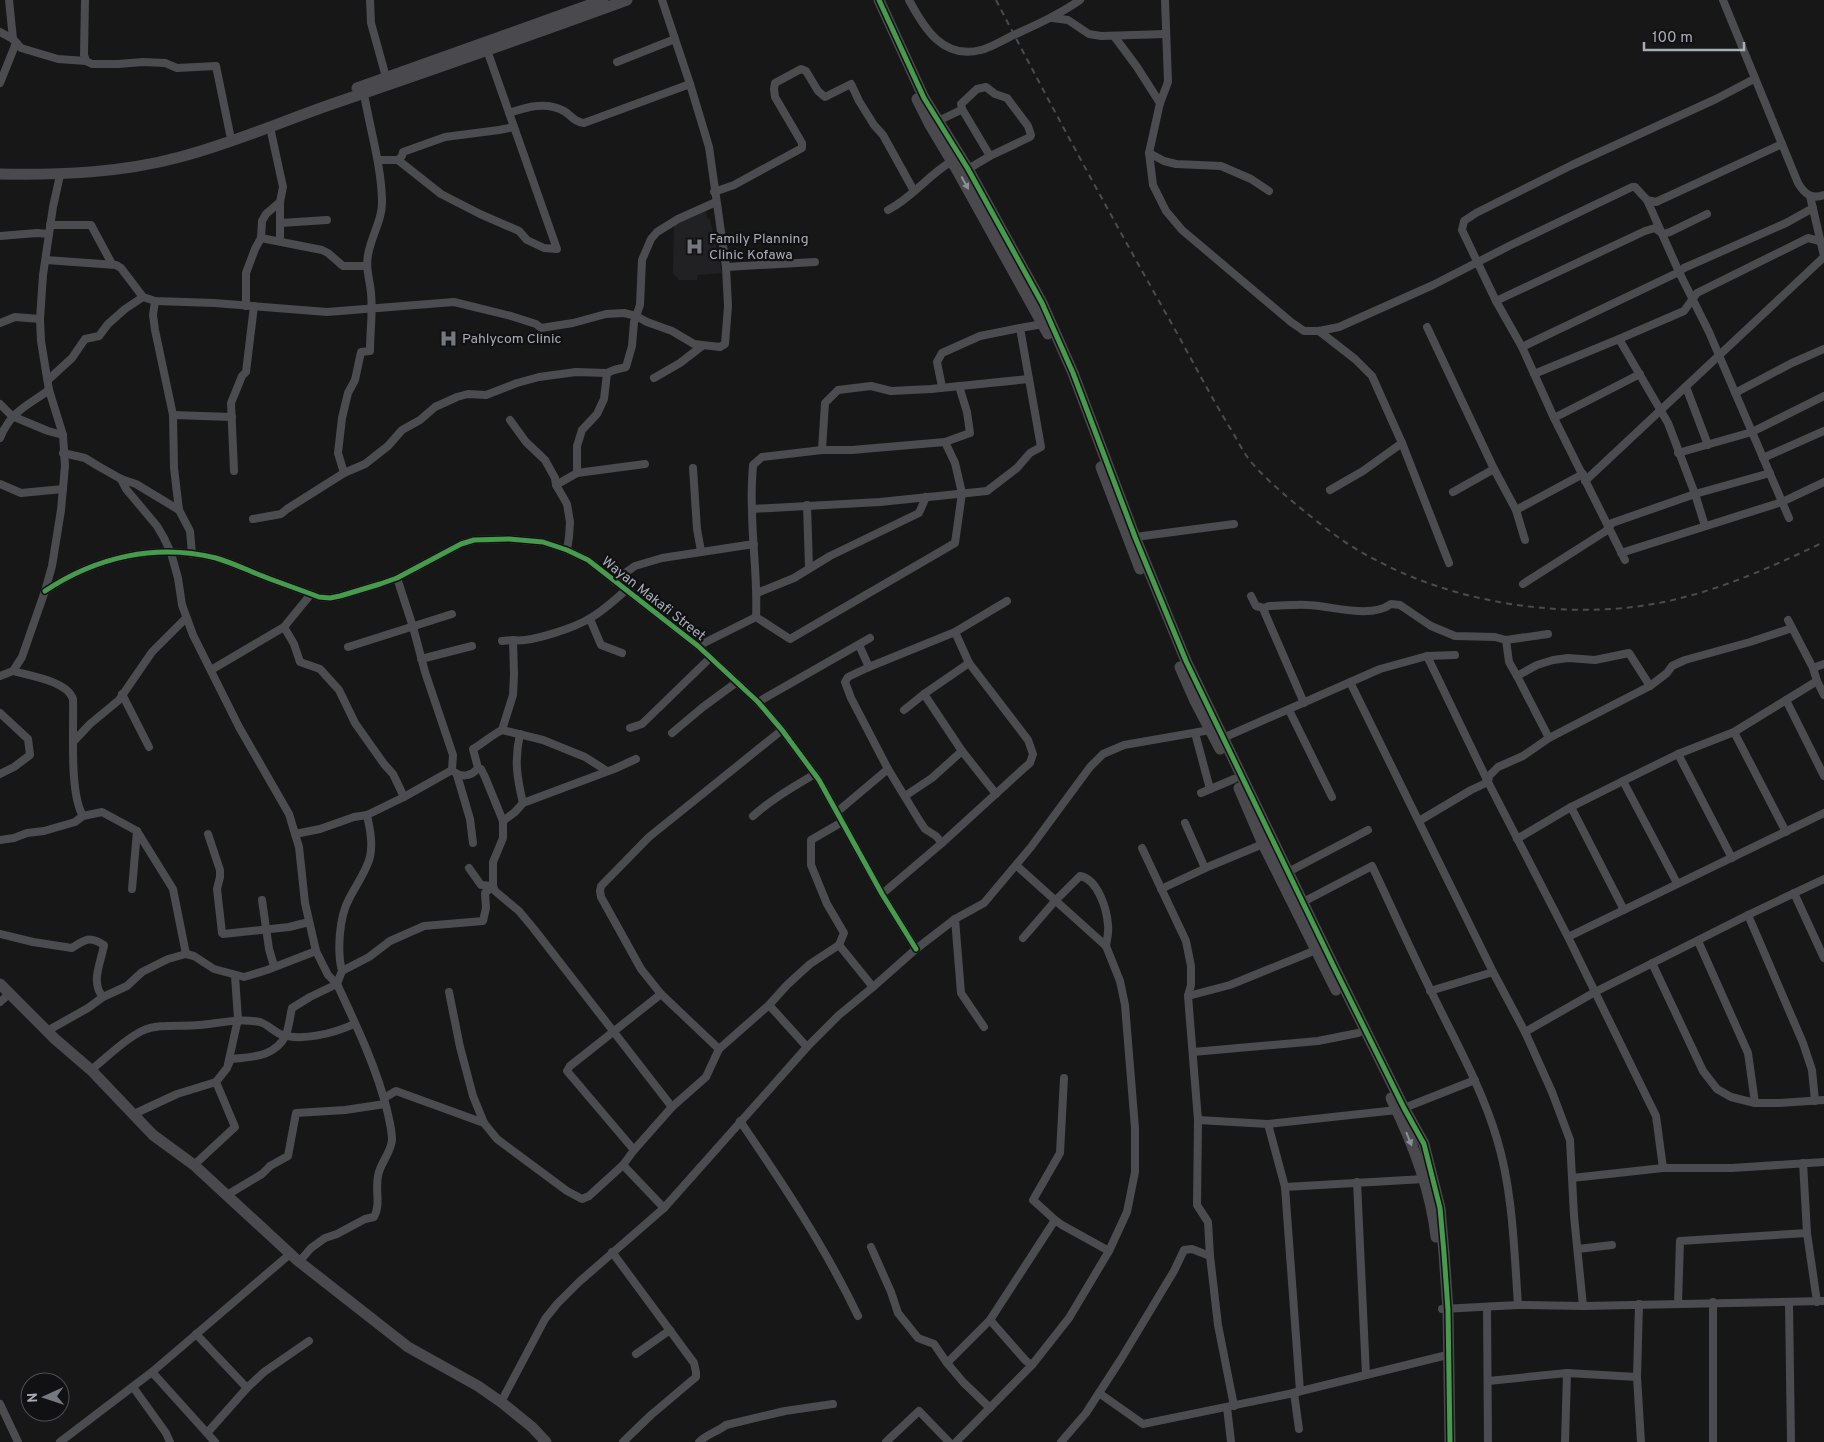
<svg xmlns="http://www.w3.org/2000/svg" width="1824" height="1442" font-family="Overpass,sans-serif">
	<rect width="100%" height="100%" fill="#171717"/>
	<path fill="#212123" d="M706,211L707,218L710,219L722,273L698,275L697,280H679L673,273L674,220Z"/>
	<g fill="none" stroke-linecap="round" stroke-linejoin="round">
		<g stroke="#4b4c50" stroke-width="8">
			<path d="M9,0L13,39"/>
			<path d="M85,0L84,55L86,61"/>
			<path d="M370,0L371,23L386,77"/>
			<path d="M909,0C924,28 943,60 981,50C993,47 1004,39 1016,34C1038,24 1060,14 1080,0"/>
			<path d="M1165,0L1168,82L1160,103L1149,153L1153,185L1166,211L1182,230L1291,322L1304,331H1319L1339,327L1433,285L1511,245L1632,187H1635L1647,200L1656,202L1782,144"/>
			<path d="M1723,0L1798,183C1804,193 1811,200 1824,195"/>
			<path d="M1052,18L1068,20L1089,34L1101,36L1166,34"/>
			<path d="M0,32L13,39L21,48L58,59L86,61L92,64H118L143,62L165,63L177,68L216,66L230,134"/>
			<path d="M1114,36L1137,67L1160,103"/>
			<path d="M617,62L675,39"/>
			<path d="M0,83L16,43"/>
			<path d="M962,109L990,156"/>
			<path d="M509,113C527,107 546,101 564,111C572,116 574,122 584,123L690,84"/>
			<path d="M938,121L961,110L962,109L961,104L977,89L986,87L995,94L1007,98L1028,126L1031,135L1030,137L990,156L968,169"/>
			<path d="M270,127L283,187L280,202V240"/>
			<path d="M1149,153L1164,161L1176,164L1221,166L1251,179L1269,191"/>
			<path d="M378,160H398L441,194L480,214L519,231L527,240L544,248L557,249L487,50"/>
			<path d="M398,160L402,156L403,152L445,137L499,130L514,127"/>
			<path d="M714,192L734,185L802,148V143L775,97L774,89L775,83L801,69L806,71L818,91L825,97L851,84L859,101L874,125L883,135L914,191"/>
			<path d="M1810,196L1824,256"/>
			<path d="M1647,200L1679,272L1709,332L1789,518"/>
			<path d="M888,210C913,197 927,176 952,161"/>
			<path d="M281,223L327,220"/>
			<path d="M50,225H91L112,264"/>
			<path d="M0,236L37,233L49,234"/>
			<path d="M261,238L322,250L328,253L343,266H367"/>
			<path d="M46,260L116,265L121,268L143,297L155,301L214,303L327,312L454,302L511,316L536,324L541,328L573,323L606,314L624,313L636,316L647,322L672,331L694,344L720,347L725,344L728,306L726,267L709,147L690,84L662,0"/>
			<path d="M726,267L815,262"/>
			<path d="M155,301L153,315L155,330L173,415L174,468L179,510L190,531L192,554"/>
			<path d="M1496,301L1645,231L1655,228L1663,234L1670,232L1707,214"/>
			<path d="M246,306V273L255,249L261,238L262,221L266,214L280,202"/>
			<path d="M0,323L15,317L40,319"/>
			<path d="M1427,327L1494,469L1516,510L1525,540"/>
			<path d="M1319,331L1355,359L1372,376L1402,443L1449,563"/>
			<path d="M1619,339L1684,311L1697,293L1808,238L1824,242"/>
			<path d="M1522,347L1679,272L1684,268L1786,223L1813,208"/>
			<path d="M1534,374L1619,339L1668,423L1695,494L1705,526"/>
			<path d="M654,378L680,363L702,346"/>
			<path d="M48,380L72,358L85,339L99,336L108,324L125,309L143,297"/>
			<path d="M942,387L937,362L942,353L980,336L1020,328"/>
			<path d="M1686,387L1708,445"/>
			<path d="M1735,393L1792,363L1824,349"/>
			<path d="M0,404L12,416L48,431L63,435"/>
			<path d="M173,415L232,417"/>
			<path d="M1554,418L1640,374"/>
			<path d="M510,420L526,442L545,460L555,478L556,485L567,504L570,522L569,537L567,550"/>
			<path d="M0,438C11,411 27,406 49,390"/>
			<path d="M945,442L970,433L967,412L959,386"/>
			<path d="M822,450L825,403L838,390L871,386L891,391L931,389L1029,379"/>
			<path d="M63,453L85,458L98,466L121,479L136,484L179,510"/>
			<path d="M1678,453L1752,432L1824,396"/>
			<path d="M1763,458L1824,431"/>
			<path d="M693,468L697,529L701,551"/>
			<path d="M234,471L231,403L242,376L246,372L254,306"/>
			<path d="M344,473L338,453L342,418L348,393L355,380L361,352L370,351C370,332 373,312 371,293C370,280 365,268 368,255C371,236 383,219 382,200C381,164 370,129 364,94"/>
			<path d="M577,473V446L582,430L597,414L604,399L607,373"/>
			<path d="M121,479L126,489L157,526L164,538L171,553L178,578L182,605L193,635L239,727L289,814L299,847L305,903L316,951L328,975L337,984C356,1025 376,1066 387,1110C389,1119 392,1130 392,1140C391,1153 380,1163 378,1176C375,1190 381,1205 374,1217L365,1219L337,1234L325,1238L311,1248L299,1262"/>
			<path d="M1585,481L1824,257"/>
			<path d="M0,484L21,493L63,489"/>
			<path d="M556,485L577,473L645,464"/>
			<path d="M1330,490L1363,471L1402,443"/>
			<path d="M1453,492L1494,469"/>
			<path d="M807,505L809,567"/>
			<path d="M752,509L880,502L987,491L1017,468L1030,453L1041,447L1020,328L1043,324"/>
			<path d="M1516,510L1583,474"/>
			<path d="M253,519L281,514L287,509L344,473L365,464L388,446L402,430L420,420L435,407L457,397L468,394L486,395L517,383L539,377L576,372L607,373L614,370L626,367L632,346L634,322L640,305L642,260L651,239L657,232L678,219L716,202"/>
			<path d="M1135,537L1234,524"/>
			<path d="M1621,553L1782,502L1824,482"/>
			<path d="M1625,560L1554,418L1522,347L1496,301L1462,230L1464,221L1476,213L1572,165L1716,99L1754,79"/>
			<path d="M397,578L413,627L425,672L453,755L452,770C460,778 471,777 478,768"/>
			<path d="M614,581L635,566L662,558L754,544"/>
			<path d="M1523,584L1606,531L1612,523L1695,494L1770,473"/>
			<path d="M626,590C615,600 604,610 592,617C577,627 530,643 513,640L514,674L513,695L502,730C492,735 483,743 473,749L478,768L481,769L485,777L503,821V838L493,862V886L495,891L519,911L534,929L672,1107"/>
			<path d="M45,591C96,557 156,543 216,558C233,563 249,571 265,577C283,584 301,590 319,597L330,598L340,596L380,584L397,578L461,544L474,540L509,539L543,542L567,550L588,560L698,646L758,702L782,730L819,780L882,894L916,949"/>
			<path d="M757,593L794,578L830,556L919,513L926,497"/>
			<path d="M1251,596L1256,606L1264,608L1269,606C1282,606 1295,604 1308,605C1333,606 1370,619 1391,604L1400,605L1431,626L1455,636L1495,637L1506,640L1548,634"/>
			<path d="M1264,608V611L1304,703"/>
			<path d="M590,619L601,645L622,653"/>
			<path d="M1788,620L1813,668L1817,681L1824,695"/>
			<path d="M284,627L294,644L300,662L320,669L339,690L355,723L384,764L393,774L404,797"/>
			<path d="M955,632L969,663L1028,740L1033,754L1030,763L1023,769L942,843L936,836L925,829L919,820L888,769L851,698L845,682L848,677L869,667L955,632L1007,601"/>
			<path d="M1506,640L1509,662L1517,676L1549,738"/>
			<path d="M502,641L513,640"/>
			<path d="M859,645L869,667"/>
			<path d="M698,646L756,617L790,639L955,543L962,493L955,463L945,442L852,450H822L762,457L753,465C752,479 751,494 752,508C752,545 758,581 756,617"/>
			<path d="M348,647L452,614"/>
			<path d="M1427,656L1488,782L1568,937L1656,1116L1663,1168"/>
			<path d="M421,659L472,646"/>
			<path d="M969,663L924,694L962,751L996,794"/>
			<path d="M1813,668L1824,664"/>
			<path d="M211,670L284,627L311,594"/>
			<path d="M0,676L13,671L22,657L45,591L52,566L61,510L65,466L63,435L49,390L41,341L40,319L43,275L53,207L60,175"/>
			<path d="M1517,676L1537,665L1553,660L1568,658L1595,660L1629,653L1650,686"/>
			<path d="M1350,682L1493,972L1525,1032L1552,1092L1570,1140L1574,1216L1583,1306"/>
			<path d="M122,694L149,747"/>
			<path d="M1786,700L1824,776"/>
			<path d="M758,702L870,638"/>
			<path d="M904,710L924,694"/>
			<path d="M1289,710L1332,797"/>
			<path d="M0,713L28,739L30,755L14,767L0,774"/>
			<path d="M630,728L642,724L710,658"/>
			<path d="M502,730L543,740L585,757L607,771"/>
			<path d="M1734,732L1786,832"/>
			<path d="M672,733L703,707L737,682"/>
			<path d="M1195,733L1210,789"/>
			<path d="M520,734C514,760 517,778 523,803"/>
			<path d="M1223,738L1380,669L1427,656L1455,655"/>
			<path d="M74,741L90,724L119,700L152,652L186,618"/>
			<path d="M1678,754L1732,858"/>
			<path d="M457,775L470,819L473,843"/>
			<path d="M1623,781L1677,883"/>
			<path d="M1201,793L1234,779"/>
			<path d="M905,796L932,778L962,751"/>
			<path d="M1571,807L1624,910"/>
			<path d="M837,812L888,769"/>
			<path d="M83,816L102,812L137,831"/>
			<path d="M753,816C772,799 793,787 815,774"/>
			<path d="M503,821L515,812L523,803L614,769L636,759"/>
			<path d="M1419,821L1471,790L1488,782L1489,776L1498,767L1523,756L1549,738L1650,686L1667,673L1672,666L1685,660L1750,642L1792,628"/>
			<path d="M1185,823L1205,868"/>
			<path d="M208,834L220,870V877L217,889L222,933L223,934L289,927L309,922"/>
			<path d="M295,834L320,829L354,817L367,815L404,797L452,770"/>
			<path d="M1517,839L1571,807L1623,781L1678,754L1734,732L1817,681"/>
			<path d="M0,840L14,838L27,833L44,831L75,822L83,816C69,793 74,728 73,699C67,681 30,676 13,671"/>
			<path d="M1142,848L1186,941L1191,966V985L1188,996L1198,1120L1197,1205L1208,1222L1210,1256L1218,1325L1234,1406"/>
			<path d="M1288,872L1368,830"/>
			<path d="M132,889L137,831L173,889L186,954"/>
			<path d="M1161,889L1210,866L1263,844"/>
			<path d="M1794,893L1824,958"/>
			<path d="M882,894L942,843"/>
			<path d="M262,900L269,949L274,966"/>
			<path d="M1303,902L1372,866C1392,908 1411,951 1432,993C1455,1041 1482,1088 1497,1139C1513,1192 1514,1249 1518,1305"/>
			<path d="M1748,915L1803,1043L1812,1070L1815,1101"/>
			<path d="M955,919L961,993L984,1027"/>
			<path d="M0,934L33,942L72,948C85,939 90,936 104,945C101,963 90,982 103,997"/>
			<path d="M1568,937L1824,813"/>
			<path d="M1023,938L1055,901L1080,876C1098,879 1107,910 1108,925C1109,932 1107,939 1106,946"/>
			<path d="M1698,941L1748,1053L1755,1103"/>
			<path d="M839,945L844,933L827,904L811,865V840L842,822"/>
			<path d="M1652,963L1703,1071L1717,1089L1731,1097L1755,1103H1780L1824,1100"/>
			<path d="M342,971L369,957L390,941L424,926L483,921L486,908L485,893L493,886L481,885L469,868"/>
			<path d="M1430,991L1493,972"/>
			<path d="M449,992L460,1047L473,1096L484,1123L497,1139L567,1191L582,1199L589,1196L623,1165L634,1150L672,1107L706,1077L719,1049L769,1005L787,985L810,964L839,945L873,987"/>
			<path d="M1188,996L1230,985L1316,950"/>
			<path d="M0,1002L9,994"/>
			<path d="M769,1005L807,1047"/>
			<path d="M47,1031L88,1008L103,997L127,986L142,972L168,959L186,954L194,956L214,969L244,977L267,970L316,951"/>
			<path d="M1525,1032L1595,992L1748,915L1824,879"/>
			<path d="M719,1049L661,994L641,969L601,897L600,891L601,886L649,837L782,730"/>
			<path d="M1193,1052L1318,1041L1358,1033"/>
			<path d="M228,1064L238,1019L235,976"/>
			<path d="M91,1070C108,1057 123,1040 142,1031C159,1023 181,1027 199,1025C221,1023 238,1018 260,1022C267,1024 273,1031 280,1034C301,1042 335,1033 354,1024"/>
			<path d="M384,1098L396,1091L484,1123"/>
			<path d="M1404,1108L1475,1080"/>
			<path d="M134,1114L177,1094L216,1082"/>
			<path d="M1198,1120L1268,1124L1397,1110"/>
			<path d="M740,1121C783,1184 825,1247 858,1316"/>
			<path d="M1268,1124L1285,1187L1300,1391L1294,1393L1299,1429"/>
			<path d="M634,1150L567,1071L570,1066L661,994"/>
			<path d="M1803,1163L1807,1233L1817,1302"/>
			<path d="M194,1165L235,1127L216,1082L227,1068L231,1059C253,1057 275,1057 286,1035C289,1027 290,1016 292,1008L310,997L337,984L342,971C337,952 339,917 349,899C356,885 366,872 370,857C373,843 370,829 367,815"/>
			<path d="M623,1165L664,1208"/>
			<path d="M1572,1178L1663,1168H1732L1824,1162"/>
			<path d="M1357,1182L1366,1375"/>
			<path d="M1285,1187L1424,1179"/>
			<path d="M227,1195L262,1174L270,1166L288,1156L296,1113L345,1110L385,1104"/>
			<path d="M1055,1220L1033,1200L1060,1153L1064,1078"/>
			<path d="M871,1247L891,1292L898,1313L918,1338L934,1344L947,1363L963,1382L990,1408"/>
			<path d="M1578,1249L1612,1245"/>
			<path d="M612,1252L694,1363L696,1372V1377L651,1415L623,1442"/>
			<path d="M1713,1302V1442"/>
			<path d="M1789,1303L1791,1442"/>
			<path d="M1639,1304L1637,1377L1641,1442"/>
			<path d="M1678,1304L1680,1241L1807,1233"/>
			<path d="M1487,1307L1488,1442"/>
			<path d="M1442,1309L1518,1305L1583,1306L1824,1301"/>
			<path d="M990,1320L1026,1361L1032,1365"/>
			<path d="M196,1334L247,1388"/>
			<path d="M636,1354L670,1330"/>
			<path d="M947,1363L990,1320L1055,1220L1062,1225L1109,1251"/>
			<path d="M152,1372L215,1442"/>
			<path d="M1488,1381L1567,1373L1637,1377"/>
			<path d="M133,1387L166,1433L170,1442"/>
			<path d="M1099,1393L1143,1424L1289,1394L1443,1356"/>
			<path d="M501,1402L545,1319L557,1304L579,1282L664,1208L807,1047L839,1015L873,987L916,949L955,919L984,903L1031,847L1090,767L1103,754L1124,745L1210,730"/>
			<path d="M0,1404L18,1442"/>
			<path d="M1227,1407L1231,1442"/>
			<path d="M207,1433L247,1388L264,1372L309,1341"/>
			<path d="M60,1442L152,1372L290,1254"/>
			<path d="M699,1442C707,1434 717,1432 726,1425L785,1411L833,1404"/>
			<path d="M886,1442L919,1411L949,1442"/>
			<path d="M956,1442L1032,1365L1069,1318L1109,1251L1127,1212L1135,1172V1128L1125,1005L1120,981L1106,946L1017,866"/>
			<path d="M1061,1442L1086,1413L1121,1359L1174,1271L1184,1250L1192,1249L1210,1256"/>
			<path d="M1565,1442L1567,1373"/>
		</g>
		<g stroke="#4a4a4e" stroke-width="11">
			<path d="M879,0L924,98L968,169L1042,303L1073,373L1135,537L1186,661L1335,969L1404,1108L1424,1144L1440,1208L1444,1253L1448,1310L1450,1442"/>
			<path d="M357,88L603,0"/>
			<path d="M917,99L930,125L958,172L1048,334"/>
			<path d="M0,174C61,175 121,173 180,157C234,143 285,120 338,102C435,69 531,35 627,0"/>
			<path d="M1101,467L1140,569"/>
			<path d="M1180,667L1195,701L1220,749"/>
			<path d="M1239,788L1263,844L1336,990"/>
			<path d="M0,984L55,1039L91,1070L153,1135L194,1165L297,1260L408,1347L478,1386L501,1402L532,1427L546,1442"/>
			<path d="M1391,1098C1412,1141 1431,1189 1436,1237"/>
		</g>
		<path stroke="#4b4c4f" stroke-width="2" stroke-dasharray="6 5" stroke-linecap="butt" d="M996,0C1053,110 1112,218 1173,326C1192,360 1210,395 1230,428C1237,439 1243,452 1251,462C1265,478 1281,492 1298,506C1321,525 1346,545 1374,559C1449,600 1548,617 1633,607C1701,599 1763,571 1824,542"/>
		<defs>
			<g id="cycleway">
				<path d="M879,0L924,98L968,169L1042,303L1073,373L1135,537L1186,661L1335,969L1404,1108L1424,1144L1440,1208L1444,1253L1448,1310L1450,1442"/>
				<path d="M45,591C96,557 156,543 216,558C233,563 249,571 265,577C283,584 301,590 319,597L330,598L340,596L380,584L397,578L461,544L474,540L509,539L543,542L567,550L588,560L698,646L758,702L782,730L819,780L882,894L916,949"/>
			</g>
		</defs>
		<use href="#cycleway" stroke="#111113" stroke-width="8"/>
		<use href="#cycleway" stroke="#469c4c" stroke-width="5"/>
	</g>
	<defs><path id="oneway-solid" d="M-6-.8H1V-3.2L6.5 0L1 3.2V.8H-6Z" transform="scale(1.25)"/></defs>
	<g fill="#8c8f98">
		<use href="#oneway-solid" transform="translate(965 183) rotate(61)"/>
		<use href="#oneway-solid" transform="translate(1409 1139) rotate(68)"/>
	</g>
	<defs>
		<symbol id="hospital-bare" viewBox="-9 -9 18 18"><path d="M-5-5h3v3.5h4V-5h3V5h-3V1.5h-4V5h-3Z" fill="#757880" stroke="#111113" stroke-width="2.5" paint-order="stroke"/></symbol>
	</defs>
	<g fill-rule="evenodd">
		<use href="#hospital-bare" x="682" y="234" width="25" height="25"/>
		<use href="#hospital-bare" x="436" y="326" width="25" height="25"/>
	</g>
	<g text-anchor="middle" stroke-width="4.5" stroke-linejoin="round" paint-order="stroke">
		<g font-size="14" fill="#a8adb8" stroke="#111113" text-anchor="start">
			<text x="709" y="243">Family Planning<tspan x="709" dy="16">Clinic Kofawa</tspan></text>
			<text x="462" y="343">Pahlycom Clinic</text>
		</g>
		<g font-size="14" fill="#a8adb8" stroke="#111113">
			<text transform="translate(654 598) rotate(38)" y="5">Wayan Makafi Street</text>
		</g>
	</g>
	<g transform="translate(45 1397) rotate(267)"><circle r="24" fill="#111113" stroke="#4d4f55"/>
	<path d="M0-4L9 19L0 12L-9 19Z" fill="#757880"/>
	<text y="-8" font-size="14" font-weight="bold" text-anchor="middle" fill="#a8adb8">N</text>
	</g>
	<path d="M1644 42v8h100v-8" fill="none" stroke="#a8adb8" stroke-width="2.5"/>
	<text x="1652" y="42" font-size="15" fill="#a8adb8" stroke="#111113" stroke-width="4" paint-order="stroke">100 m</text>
</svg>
